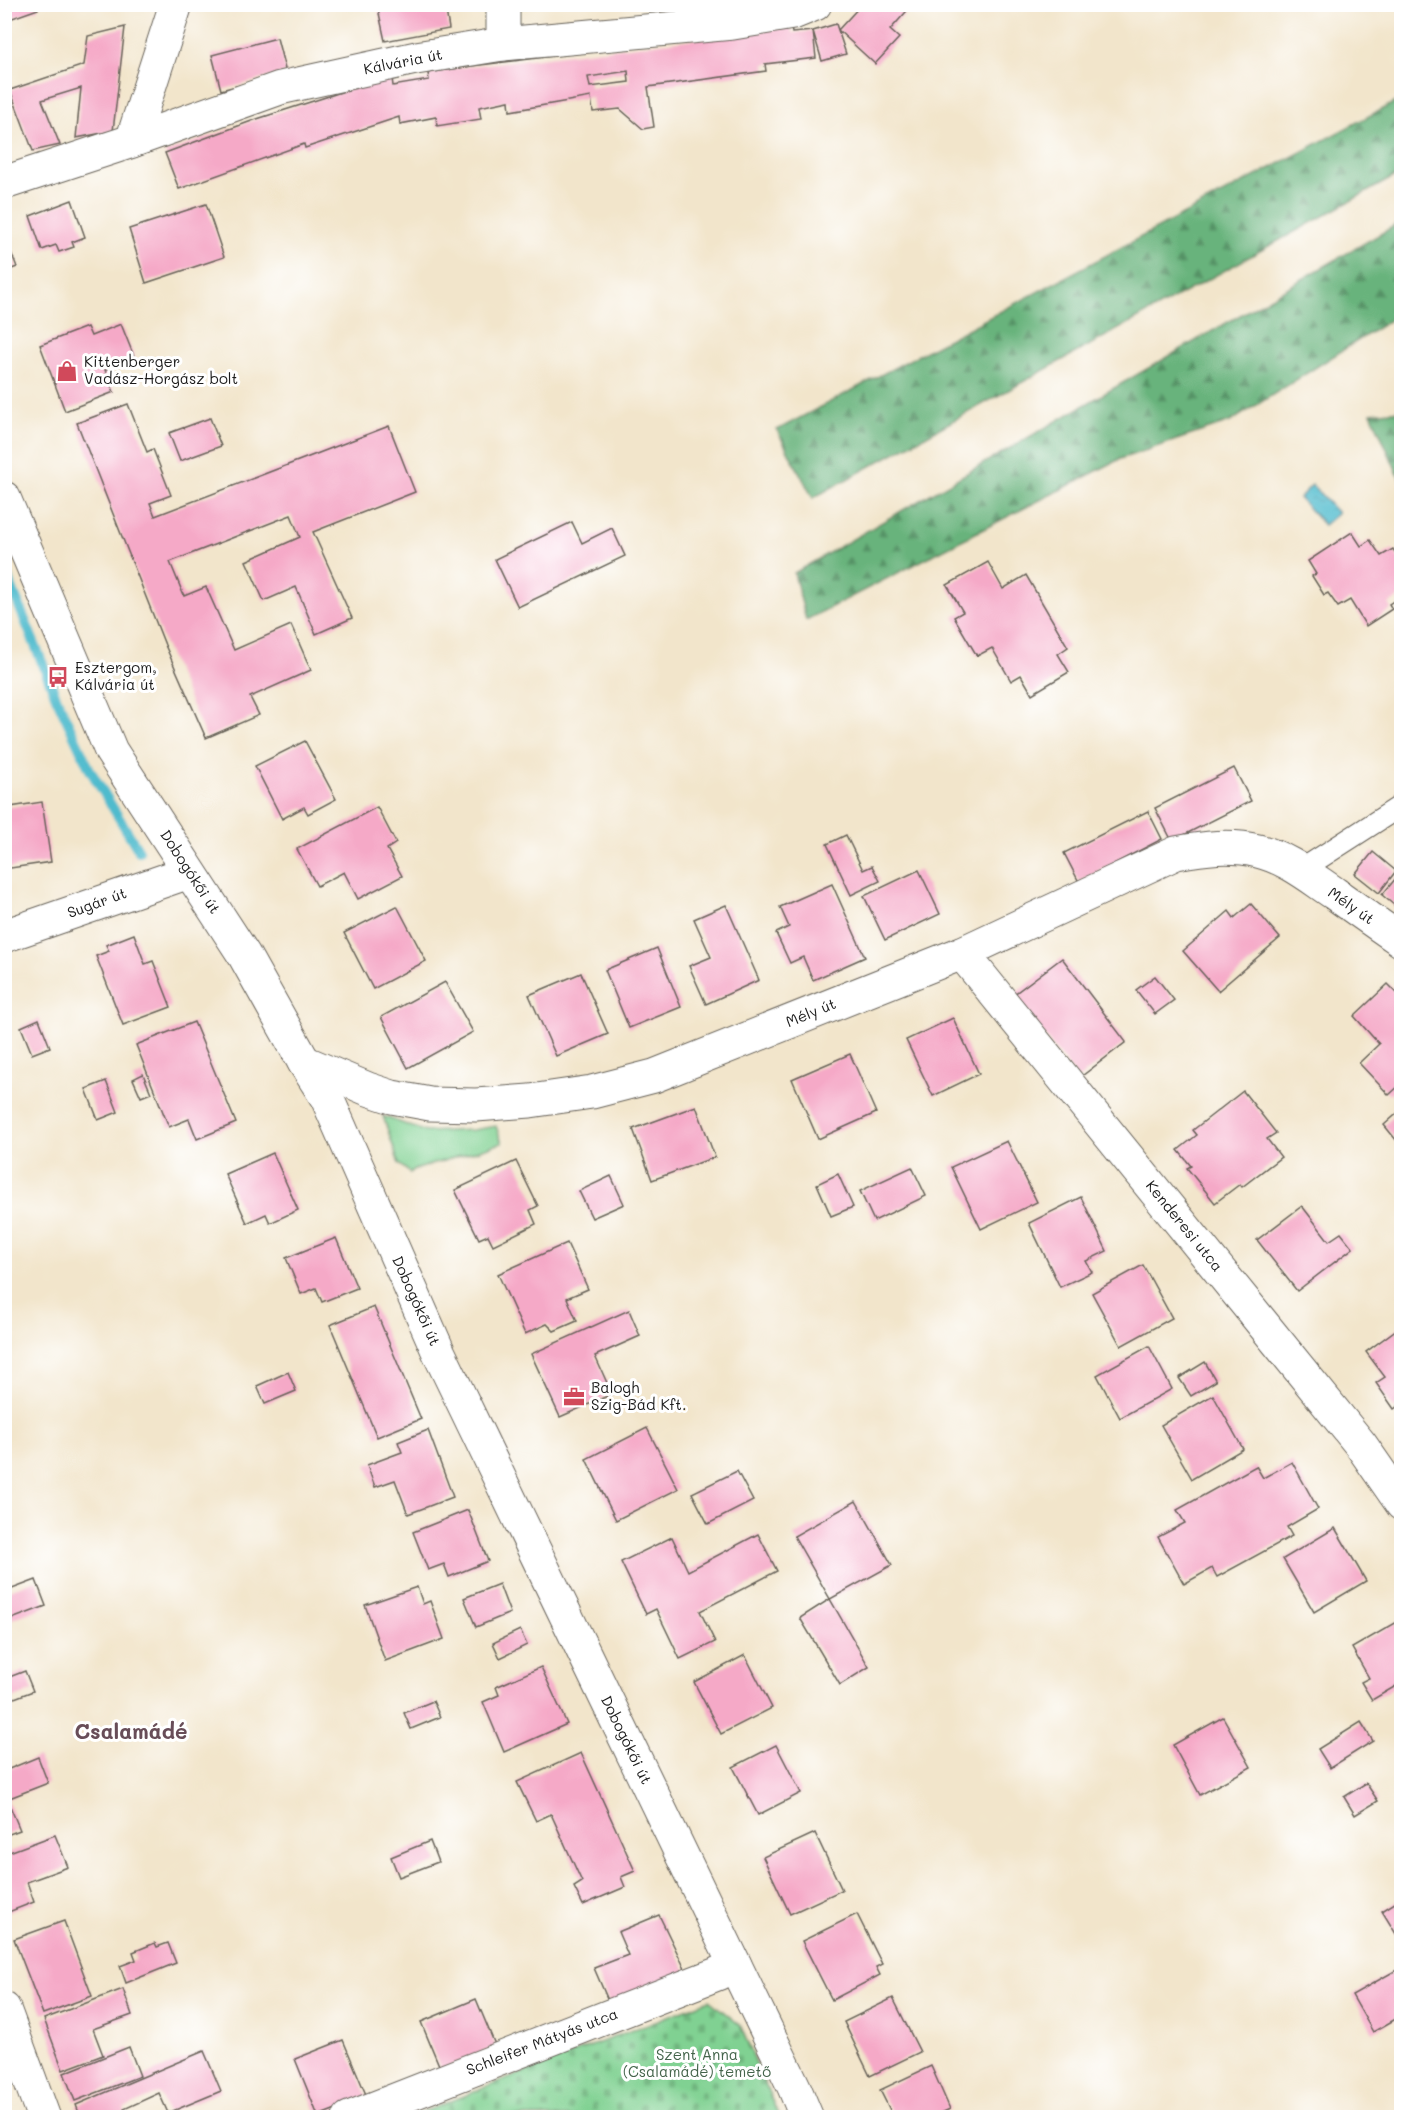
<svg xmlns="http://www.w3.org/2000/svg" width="1406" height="2122" font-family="Mali,sans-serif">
	<defs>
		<pattern id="forest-firs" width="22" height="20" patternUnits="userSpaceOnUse" patternTransform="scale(1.5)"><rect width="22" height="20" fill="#68b37c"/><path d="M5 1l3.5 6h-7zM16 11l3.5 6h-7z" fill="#559165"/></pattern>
		<pattern id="cemetery-stones" width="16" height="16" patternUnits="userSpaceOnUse" patternTransform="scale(1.5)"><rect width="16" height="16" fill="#80d192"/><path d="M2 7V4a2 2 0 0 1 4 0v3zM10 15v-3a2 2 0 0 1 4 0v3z" fill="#6eb37d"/></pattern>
		<pattern id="water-ripples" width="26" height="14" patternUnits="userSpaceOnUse" patternTransform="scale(1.5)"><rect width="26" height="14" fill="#50bbcd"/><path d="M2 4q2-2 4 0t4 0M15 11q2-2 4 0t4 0" fill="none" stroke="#45a0af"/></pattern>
	</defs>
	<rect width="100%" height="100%" fill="#fff"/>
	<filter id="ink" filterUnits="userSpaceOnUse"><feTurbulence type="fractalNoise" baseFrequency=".0167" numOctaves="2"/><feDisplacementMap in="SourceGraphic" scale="12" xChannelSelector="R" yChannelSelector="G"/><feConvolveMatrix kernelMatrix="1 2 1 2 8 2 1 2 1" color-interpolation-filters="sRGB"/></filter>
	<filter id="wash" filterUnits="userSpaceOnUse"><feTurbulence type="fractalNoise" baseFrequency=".008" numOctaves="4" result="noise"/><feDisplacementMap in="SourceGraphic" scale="24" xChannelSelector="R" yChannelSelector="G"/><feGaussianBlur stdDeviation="1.35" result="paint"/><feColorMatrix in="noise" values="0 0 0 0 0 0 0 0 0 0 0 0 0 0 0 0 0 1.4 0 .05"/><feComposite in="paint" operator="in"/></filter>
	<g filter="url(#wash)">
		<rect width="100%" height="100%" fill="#f2e5cb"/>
		<path fill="#80d192" stroke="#4e7657" stroke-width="1.5" d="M383,1116L426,1132L473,1130L496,1126L502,1143L414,1170L410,1173L399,1164Z"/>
		<g fill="url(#forest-firs)" stroke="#42684c" stroke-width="1.5">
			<path d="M1401,99V173L813,498L777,430Z"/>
			<path d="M1401,222V313L1230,422L1120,459L806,620L794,573Z"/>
			<path d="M1401,410H1402L1401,481L1371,413Z"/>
		</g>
		<path fill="url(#cemetery-stones)" stroke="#4e7657" stroke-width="1.5" d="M709,2000L740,2025L779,2117H410Z"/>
		<path fill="url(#water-ripples)" stroke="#366c74" stroke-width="1.5" d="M1312,485L1338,513L1324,525L1299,498Z"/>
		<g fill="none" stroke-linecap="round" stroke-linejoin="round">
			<path stroke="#50bbcd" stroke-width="10" d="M4,569L57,699L90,770L139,851"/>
		</g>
		<g id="blocks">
			<g fill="#f5a9c7" fill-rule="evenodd">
				<path d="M4,4H37L38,9L4,21Z"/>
				<path d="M377,4H445L449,29L385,41Z"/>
				<path d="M862,4H913L890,30L899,38L875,64L838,30L846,54L822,61L813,31L816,58L765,64L766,71L648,87L654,127L643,129L620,109L593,112L591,97L510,111L509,101L479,107L481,119L437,126L436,117L400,124L399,117L305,148L304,144L179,189L165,153L257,119L354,88L392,78L393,86L429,80L428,73L472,66L791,27L792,33L813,31L836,24L838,30ZM628,71L629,82L590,87L588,77Z"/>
				<path d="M125,27L113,131L76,138L81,88L42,100L60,145L33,151L10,90L84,65L88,36Z"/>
				<path d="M277,38L286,73L221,90L212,55Z"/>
				<path d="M72,200L85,237L72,242L74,247L59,252L56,245L42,250L30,216Z"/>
				<path d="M206,204L224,257L146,283L129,229Z"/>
				<path d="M6,240L17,267L4,272V241Z"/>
				<path d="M121,324L135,359L105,370L114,392L65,411L40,345L87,327L91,336Z"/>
				<path d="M128,404L147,452L153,449L171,495L150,503L155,516L389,426L415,492L313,532L352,618L316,634L296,587L264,601L246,561L300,537L291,515L170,562L184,596L206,587L234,650L291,625L311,670L250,697L259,715L206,738L165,645L77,423Z"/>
				<path d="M210,418L221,446L180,461L169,433Z"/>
				<path d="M572,522L582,543L612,528L625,556L518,607L495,559Z"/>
				<path d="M1352,532L1361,546L1370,540L1381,556L1393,549L1401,561V596L1389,604L1392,609L1366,626L1350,600L1338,607L1328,593L1324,595L1312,576L1316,574L1308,561Z"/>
				<path d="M988,562L1003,589L1026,575L1068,647L1058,654L1069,672L1032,694L1021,675L1011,681L992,648L977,656L954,617L963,612L947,585Z"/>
				<path d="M305,741L336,799L308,814L304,807L282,819L255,766Z"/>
				<path d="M1234,768L1251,801L1172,841L1155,808Z"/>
				<path d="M42,802L51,862L4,869V808Z"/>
				<path d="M377,807L396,843L387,849L402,876L358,899L344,872L317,886L297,849Z"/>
				<path d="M1148,811L1162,839L1079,882L1064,853Z"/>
				<path d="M846,835L863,870L872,866L880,881L851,895L827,844Z"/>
				<path d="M1373,852L1396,871L1379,893L1355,874Z"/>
				<path d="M919,870L940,914L885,940L864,896Z"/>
				<path d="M1401,872V911L1382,895Z"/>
				<path d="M832,884L865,957L813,980L803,957L790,963L776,933L789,927L780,907Z"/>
				<path d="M1251,904L1280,938L1218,991L1183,951L1229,911L1234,918Z"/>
				<path d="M726,905L759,980L706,1004L689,966L711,957L694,919Z"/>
				<path d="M397,906L426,961L373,989L344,933Z"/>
				<path d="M134,934L145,964L153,961L171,1007L123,1025L96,956L109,951L106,945Z"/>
				<path d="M657,948L681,1007L629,1028L605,970Z"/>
				<path d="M1062,958L1126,1042L1078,1079L1013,995Z"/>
				<path d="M581,973L608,1034L556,1056L529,995Z"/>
				<path d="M1155,976L1174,1000L1155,1014L1136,990Z"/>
				<path d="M445,982L473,1032L408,1068L381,1017Z"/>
				<path d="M1388,984L1401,997V1084L1389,1095L1359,1063L1379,1044L1354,1016Z"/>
				<path d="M953,1018L979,1074L933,1096L906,1040Z"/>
				<path d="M39,1019L50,1047L32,1054L21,1027Z"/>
				<path d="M194,1022L236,1123L197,1139L189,1119L169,1127L136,1045Z"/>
				<path d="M850,1054L876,1113L818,1139L792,1079Z"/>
				<path d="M143,1074L151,1093L141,1097L133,1079Z"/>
				<path d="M106,1081L118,1112L98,1120L86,1089Z"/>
				<path d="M1243,1091L1276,1133L1267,1139L1281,1157L1242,1187L1240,1184L1215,1203L1187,1168L1191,1166L1178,1150L1197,1135L1193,1130Z"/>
				<path d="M696,1106L715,1157L652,1180L633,1129Z"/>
				<path d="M1401,1110V1146L1384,1125Z"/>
				<path d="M1007,1141L1037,1202L981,1229L951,1167Z"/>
				<path d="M273,1153L298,1210L270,1223L266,1214L247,1223L225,1174Z"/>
				<path d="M516,1161L538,1206L530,1210L536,1224L493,1245L488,1235L479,1239L455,1190Z"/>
				<path d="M912,1167L926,1196L874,1221L860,1191Z"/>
				<path d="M838,1174L853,1207L831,1216L817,1184Z"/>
				<path d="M611,1176L624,1204L592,1218L579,1191Z"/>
				<path d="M1081,1197L1107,1251L1086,1261L1092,1272L1060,1287L1029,1223Z"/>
				<path d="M1302,1206L1329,1241L1341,1233L1353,1248L1297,1291L1257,1240Z"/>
				<path d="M336,1238L357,1288L322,1302L316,1288L301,1294L286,1258Z"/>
				<path d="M567,1243L588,1289L567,1298L577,1321L554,1331L547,1324L525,1334L498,1274Z"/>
				<path d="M1143,1265L1172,1318L1121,1346L1092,1293Z"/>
				<path d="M374,1307L421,1419L377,1437L330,1325Z"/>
				<path d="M629,1310L640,1336L595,1356L612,1394L560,1417L531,1354Z"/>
				<path d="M1401,1326V1404L1394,1409L1376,1383L1385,1377L1366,1352Z"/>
				<path d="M1149,1346L1172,1389L1120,1418L1097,1375Z"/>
				<path d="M1205,1362L1216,1381L1191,1396L1179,1378Z"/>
				<path d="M288,1372L296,1391L265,1404L257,1386Z"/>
				<path d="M1213,1395L1243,1449L1192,1479L1161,1425Z"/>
				<path d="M647,1428L678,1489L616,1520L586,1459Z"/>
				<path d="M428,1430L453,1497L408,1514L395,1480L375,1487L367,1465L402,1452L398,1442Z"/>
				<path d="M1292,1462L1318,1509L1287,1527L1292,1536L1217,1577L1212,1568L1184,1584L1158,1537L1185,1523L1177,1510L1256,1466L1263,1478Z"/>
				<path d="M737,1471L753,1501L708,1524L692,1493Z"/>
				<path d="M856,1501L892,1565L830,1599L869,1667L840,1685L800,1618L830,1599L794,1536Z"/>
				<path d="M468,1510L488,1561L449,1577L444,1564L428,1570L413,1532Z"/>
				<path d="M1335,1528L1366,1581L1314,1612L1283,1559Z"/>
				<path d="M758,1534L777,1571L700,1611L715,1642L680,1659L656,1609L646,1614L621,1562L672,1537L688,1571Z"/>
				<path d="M36,1580L46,1606L4,1622V1592Z"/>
				<path d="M499,1584L510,1613L476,1627L464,1598Z"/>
				<path d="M417,1587L423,1604L430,1601L444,1639L385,1661L365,1605Z"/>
				<path d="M1397,1622L1401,1630V1683L1372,1700L1361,1682L1369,1678L1352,1648Z"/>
				<path d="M520,1630L527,1645L500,1658L493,1643Z"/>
				<path d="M745,1655L772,1708L721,1734L694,1682Z"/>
				<path d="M541,1667L567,1724L504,1752L483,1702L499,1695L496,1687Z"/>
				<path d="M25,1671L33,1691L4,1702V1679Z"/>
				<path d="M433,1701L440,1717L411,1729L404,1713Z"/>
				<path d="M1223,1717L1251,1767L1200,1795L1173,1745Z"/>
				<path d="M1361,1722L1373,1741L1330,1768L1318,1749Z"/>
				<path d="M776,1745L801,1793L758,1815L733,1767Z"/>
				<path d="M581,1753L635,1871L621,1877L625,1887L583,1905L574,1887L582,1882L551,1814L536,1821L517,1782Z"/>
				<path d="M38,1757L48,1783L7,1799L20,1830L4,1836V1771Z"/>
				<path d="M1366,1783L1378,1801L1355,1815L1344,1797Z"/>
				<path d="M815,1833L842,1890L790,1914L763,1857Z"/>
				<path d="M55,1835L68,1867L27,1882L34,1902L6,1913L4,1854Z"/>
				<path d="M430,1841L438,1862L399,1877L391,1857Z"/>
				<path d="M1401,1899V1930L1396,1934L1382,1911Z"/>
				<path d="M857,1914L882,1964L876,1967L880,1975L832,2000L802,1941Z"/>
				<path d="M659,1915L687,1973L610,2005L594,1968L628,1955L618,1932Z"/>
				<path d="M64,1921L92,1996L43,2014L14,1939Z"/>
				<path d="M155,1943L157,1947L168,1943L176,1963L126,1983L120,1966L136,1960L133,1952Z"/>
				<path d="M1400,1968L1401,2016L1373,2032L1352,1995Z"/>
				<path d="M123,1989L132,2015L93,2029L103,2055L63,2070L44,2019Z"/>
				<path d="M893,1998L920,2052L870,2076L844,2022Z"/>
				<path d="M476,1999L496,2047L441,2070L421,2022Z"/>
				<path d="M343,2040L367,2097L318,2116L295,2059Z"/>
				<path d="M129,2047L140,2076L75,2101L64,2073Z"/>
				<path d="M204,2051L221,2091L168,2113L159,2093L124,2109L128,2118H81L76,2105Z"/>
				<path d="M931,2066L950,2109L930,2118H894L880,2090Z"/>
			</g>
		</g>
	</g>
	<g filter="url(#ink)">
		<use href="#blocks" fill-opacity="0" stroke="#676259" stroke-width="1.5"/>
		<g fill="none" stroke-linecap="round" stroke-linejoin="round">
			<defs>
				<path id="lane" d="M1301,870L1402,805"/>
				<g id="street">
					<path d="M503,4V44"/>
					<path d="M132,141L176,4"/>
					<path d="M4,183L132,141L280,88L416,58L503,44L733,23L793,13L815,4"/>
					<path d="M4,936L189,872"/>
					<path d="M962,953L1361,1445L1402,1504"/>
					<path d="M304,1062L368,1089L392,1097L430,1104L476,1105L530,1101L592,1092L654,1076L962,953L1176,853C1203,848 1231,844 1258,851C1287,858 1310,877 1334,893C1356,909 1379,925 1402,941"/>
					<path d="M4,2009L44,2118"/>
					<path d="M349,2118L717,1974L735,1965"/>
				</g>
				<path id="secondary" d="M4,498L111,751L244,955L304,1062L327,1098L439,1353L794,2087L807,2118"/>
			</defs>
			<use href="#lane" stroke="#676259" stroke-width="23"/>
			<use href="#street" stroke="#676259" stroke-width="35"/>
			<use href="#secondary" stroke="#676259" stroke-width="35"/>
			<use href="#lane" stroke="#fff" stroke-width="21"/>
			<use href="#street" stroke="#fff" stroke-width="33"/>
			<use href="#secondary" stroke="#fff" stroke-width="33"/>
		</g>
	</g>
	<defs>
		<symbol id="shop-bare" viewBox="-9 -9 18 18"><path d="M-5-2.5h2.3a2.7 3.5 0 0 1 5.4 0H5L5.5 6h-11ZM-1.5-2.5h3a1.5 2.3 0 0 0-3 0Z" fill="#d1495b" stroke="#fff" stroke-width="2.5" paint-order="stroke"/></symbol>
		<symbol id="bus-bare" viewBox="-9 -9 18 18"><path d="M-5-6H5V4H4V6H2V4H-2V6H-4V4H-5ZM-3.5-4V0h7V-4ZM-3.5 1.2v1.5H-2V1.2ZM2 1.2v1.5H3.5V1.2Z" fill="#d1495b" stroke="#fff" stroke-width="2.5" paint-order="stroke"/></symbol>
		<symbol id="office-bare" viewBox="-9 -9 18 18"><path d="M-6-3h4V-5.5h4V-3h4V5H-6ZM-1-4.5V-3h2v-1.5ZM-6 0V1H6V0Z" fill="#d1495b" stroke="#fff" stroke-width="2.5" paint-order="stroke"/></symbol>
	</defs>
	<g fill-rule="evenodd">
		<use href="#shop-bare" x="52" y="356" width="30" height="30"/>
		<use href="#bus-bare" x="43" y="662" width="30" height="30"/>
		<use href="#office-bare" x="559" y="1382" width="30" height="30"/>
	</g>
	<g text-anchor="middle" stroke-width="6" stroke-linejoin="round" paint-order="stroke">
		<g font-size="15" fill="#1c1c1c" stroke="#fff">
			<text transform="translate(403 62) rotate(-11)" y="5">Kálvária út</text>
			<text transform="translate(190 872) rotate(57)" y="5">Dobogókői út</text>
			<text transform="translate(97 903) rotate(-20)" y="5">Sugár út</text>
			<text transform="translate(1351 906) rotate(35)" y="5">Mély út</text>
			<text transform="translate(811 1013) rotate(-22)" y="5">Mély út</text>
			<text transform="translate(1184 1226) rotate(51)" y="5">Kenderesi utca</text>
			<text transform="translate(416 1301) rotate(66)" y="5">Dobogókői út</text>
			<text transform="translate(626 1740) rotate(64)" y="5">Dobogókői út</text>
			<text transform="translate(542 2042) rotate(-21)" y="5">Schleifer Mátyás utca</text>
		</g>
		<g font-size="15" fill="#1c1c1c" stroke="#fff" text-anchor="start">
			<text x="84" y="367">Kittenberger<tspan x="84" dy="17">Vadász-Horgász bolt</tspan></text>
			<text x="75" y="673">Esztergom,<tspan x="75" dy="17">Kálvária út</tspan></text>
			<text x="591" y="1393">Balogh<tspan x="591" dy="17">Szig-Bád Kft.</tspan></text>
		</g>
		<g font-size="15" fill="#44644b" stroke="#fff">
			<text x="697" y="2060">Szent Anna<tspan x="697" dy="17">(Csalamádé) temető</tspan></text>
		</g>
		<g font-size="21" font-weight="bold" fill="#684d58" stroke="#fff">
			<text x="131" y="1739">Csalamádé</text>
		</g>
	</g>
	<rect width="1406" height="2122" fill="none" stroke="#fff" stroke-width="24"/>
</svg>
